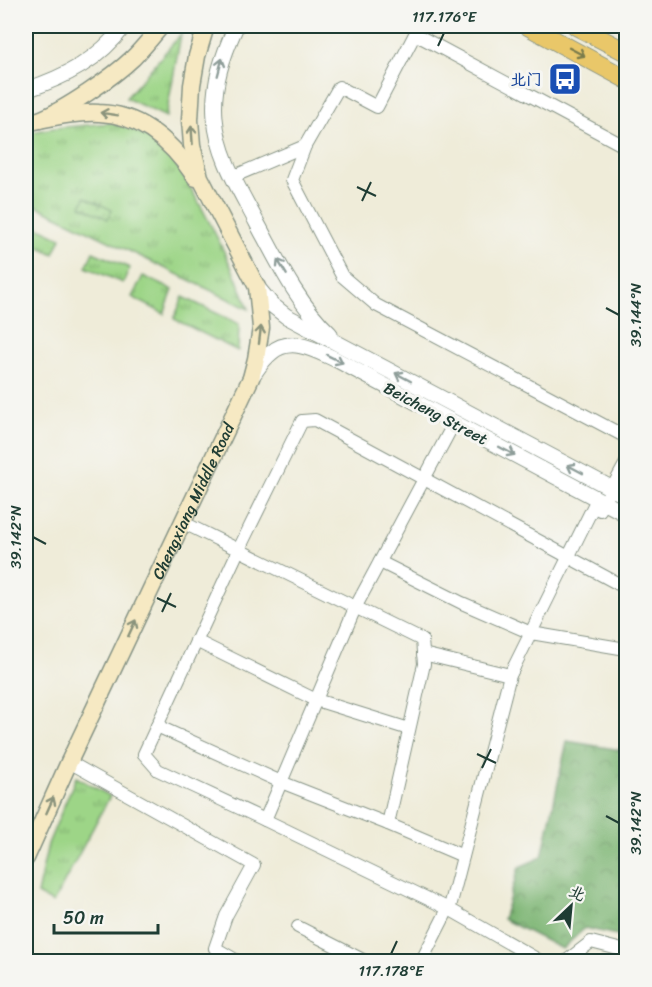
<svg xmlns="http://www.w3.org/2000/svg" width="652" height="987" font-family="Sriracha,'LXGW WenKai TC',sans-serif">
	<defs>
		<pattern id="grass-tufts" width="24" height="20" patternUnits="userSpaceOnUse" patternTransform="scale(1.5)"><rect width="24" height="20" fill="#9dd587"/><path d="M3 7l-1-3M5 7V3M7 7l1-3M15 17l-1-3M17 17v-4M19 17l1-3" fill="none" stroke="#7fae6f"/></pattern>
		<pattern id="forest-crowns" width="20" height="18" patternUnits="userSpaceOnUse" patternTransform="scale(1.5)"><rect width="20" height="18" fill="#7eb674"/><path d="M2 6a3 3 0 1 1 6 0M12 15a3 3 0 1 1 6 0" fill="none" stroke="#679560"/></pattern>
		<pattern id="garden-dots" width="8" height="8" patternUnits="userSpaceOnUse" patternTransform="scale(1.5)"><rect width="8" height="8" fill="#9dd587"/><path d="M2 2h.1M6 6h.1" fill="none" stroke="#7fae6f" stroke-width="1.8" stroke-linecap="round"/></pattern>
	</defs>
	<rect width="100%" height="100%" fill="#f6f6f2"/>
	<filter id="ink" filterUnits="userSpaceOnUse"><feTurbulence type="fractalNoise" baseFrequency=".0167" numOctaves="2"/><feDisplacementMap in="SourceGraphic" scale="12" xChannelSelector="R" yChannelSelector="G"/><feConvolveMatrix kernelMatrix="1 2 1 2 8 2 1 2 1" color-interpolation-filters="sRGB"/></filter>
	<filter id="wash" filterUnits="userSpaceOnUse"><feTurbulence type="fractalNoise" baseFrequency=".008" numOctaves="4" result="noise"/><feDisplacementMap in="SourceGraphic" scale="24" xChannelSelector="R" yChannelSelector="G"/><feGaussianBlur stdDeviation="1.35" result="paint"/><feColorMatrix in="noise" values="0 0 0 0 0 0 0 0 0 0 0 0 0 0 0 0 0 1.4 0 .05"/><feComposite in="paint" operator="in"/></filter>
	<g filter="url(#wash)">
		<rect width="100%" height="100%" fill="#efecd9"/>
		<g fill="url(#grass-tufts)" stroke="#5e895e" stroke-width="1.5">
			<path d="M181,34L166,117L126,98Z"/>
			<path d="M111,123C129,128 147,134 161,147C180,166 191,189 204,212C221,244 236,275 249,309L26,201V133L54,128Z"/>
			<path d="M27,222L61,238L54,254L26,241Z"/>
			<path d="M93,252L130,268L123,283L86,267Z"/>
			<path d="M143,276L173,290L164,314L132,297Z"/>
			<path d="M183,297L239,324L238,351L174,319Z"/>
			<path d="M76,777L110,796L53,903L37,894L48,844Z"/>
		</g>
		<path fill="url(#forest-crowns)" stroke="#4e7a54" stroke-width="1.5" d="M567,741L626,751V937L585,928L562,949L503,919L519,867L542,857Z"/>
		<path fill="url(#garden-dots)" stroke="#5e895e" stroke-width="1.5" d="M85,197L112,210L108,219L81,206Z"/>
	</g>
	<g filter="url(#ink)">
		<g fill="none" stroke-linecap="round" stroke-linejoin="round">
			<defs>
				<g id="minor">
					<path d="M626,147L415,34L377,107L339,87L305,146L292,180L342,276L376,305L626,437"/>
					<path d="M232,177L305,146"/>
					<path d="M600,510L626,463"/>
					<path d="M182,522L422,640L424,664L388,824"/>
					<path d="M380,562L462,603L531,633L626,649"/>
					<path d="M196,641L316,700L409,729"/>
					<path d="M423,654L510,675L514,667"/>
					<path d="M157,726L281,782L388,824L463,856"/>
					<path d="M69,762L254,865L226,916L215,948L239,962"/>
					<path d="M265,820L355,608L454,423"/>
					<path d="M298,927L367,962"/>
					<path d="M421,962L451,903L510,675L597,499"/>
					<path d="M542,962L449,909L265,820L158,770L144,754L239,549L302,421L315,420L626,588"/>
					<path d="M565,962L591,942L626,951"/>
				</g>
				<g id="tertiary">
					<path d="M236,26C223,55 212,85 215,118C218,157 240,190 257,223C278,262 298,304 330,334"/>
					<path d="M26,90C65,77 99,60 124,26"/>
					<path d="M257,287L272,305L286,316L626,496"/>
					<path d="M253,375C258,368 263,359 271,353C291,335 317,351 337,360L626,514"/>
				</g>
				<g id="secondary">
					<path d="M39,120C59,116 79,112 99,113C142,114 173,144 196,178"/>
					<path d="M26,123C30,122 35,121 39,120C65,110 113,77 133,58C143,48 152,37 161,26"/>
					<path id="s1" d="M26,858L69,762L251,378L256,359L261,328L257,287L200,177L192,145L190,120L192,85L197,56L206,26"/>
				</g>
				<g id="primary">
					<path d="M528,26L626,79"/>
					<path d="M576,26L626,52"/>
				</g>
			</defs>
			<use href="#minor" stroke="#879486" stroke-width="14"/>
			<use href="#tertiary" stroke="#879486" stroke-width="17"/>
			<use href="#secondary" stroke="#879486" stroke-width="19"/>
			<use href="#primary" stroke="#879486" stroke-width="20"/>
			<use href="#minor" stroke="#fff" stroke-width="12"/>
			<use href="#tertiary" stroke="#fff" stroke-width="15"/>
			<use href="#secondary" stroke="#f6e9c3" stroke-width="16"/>
			<use href="#primary" stroke="#e9c769" stroke-width="18"/>
		</g>
		<defs><path id="oneway-shaft" d="M-6 0H5M1.5-3L5.5 0L1.5 3" fill="none" stroke-width="1.6" stroke-linecap="round" stroke-linejoin="round" transform="scale(1.5)"/></defs>
		<use stroke="#7a7b4c" href="#oneway-shaft" transform="translate(577 52) rotate(28)"/>
		<g stroke="#8f9e9a">
			<use href="#oneway-shaft" transform="translate(220 67) rotate(-75)"/>
			<use href="#oneway-shaft" transform="translate(282 267) rotate(-121)"/>
			<use href="#oneway-shaft" transform="translate(335 359) rotate(26)"/>
			<use href="#oneway-shaft" transform="translate(403 377) rotate(-152)"/>
			<use href="#oneway-shaft" transform="translate(507 451) rotate(28)"/>
			<use href="#oneway-shaft" transform="translate(575 469) rotate(-152)"/>
		</g>
		<g stroke="#8a937c">
			<use href="#oneway-shaft" transform="translate(109 114) rotate(-171)"/>
			<use href="#oneway-shaft" transform="translate(192 135) rotate(-94)"/>
			<use href="#oneway-shaft" transform="translate(260 335) rotate(-83)"/>
			<use href="#oneway-shaft" transform="translate(132 628) rotate(-65)"/>
			<use href="#oneway-shaft" transform="translate(50 805) rotate(-66)"/>
		</g>
	</g>
	<path fill="none" stroke="#1f3d34" stroke-width="2" d="M438,46L444,33M357,187L376,196M362,201L371,182M606,308L619,315M33,537L46,544M157,598L176,607M162,612L171,593M477,754L496,763M482,768L491,749M606,816L619,823M391,954L397,941"/>
	<defs>
		<symbol id="bus-square" viewBox="-11 -11 22 22"><rect x="-9" y="-9" width="18" height="18" rx="4" fill="#1a4fb4" stroke="#f6f6f2"/><path d="M-5-6H5V4H4V6H2V4H-2V6H-4V4H-5ZM-3.5-4V0h7V-4ZM-3.5 1.2v1.5H-2V1.2ZM2 1.2v1.5H3.5V1.2Z" fill="#fff"/></symbol>
	</defs>
	<g fill-rule="evenodd">
		<use href="#bus-square" x="546" y="60" width="38" height="38"/>
	</g>
	<g text-anchor="middle" stroke-width="6" stroke-linejoin="round" paint-order="stroke">
		<g font-size="16" font-weight="bold" fill="#164399" stroke="#f6f6f2" text-anchor="end">
			<text x="542" y="85">北门</text>
		</g>
		<g font-size="16" fill="#1f3d34" stroke="#f6f6f2">
			<text transform="translate(436 413) rotate(28)" y="6">Beicheng Street</text>
			<text dy="6" stroke="none"><textPath href="#s1" startOffset="394">Chengxiang Middle Road</textPath></text>
		</g>
	</g>
	<rect width="652" height="987" fill="none" stroke="#f6f6f2" stroke-width="66"/>
	<g transform="translate(571 906) rotate(26)" stroke="#f6f6f2" stroke-width="4.5" paint-order="stroke">
	<path d="M0-4.5L10 22L0 15L-10 22Z" fill="#1f3d34"/>
	<text y="-9" font-size="16" font-weight="bold" text-anchor="middle" fill="#1f3d34">北</text>
	</g>
	<path d="M54 924v9h104v-9" fill="none" stroke="#1f3d34" stroke-width="3"/>
	<text x="63" y="924" font-size="18" fill="#1f3d34" stroke="#f6f6f2" stroke-width="4.5" paint-order="stroke">50 m</text>
	<rect x="33" y="33" width="586" height="921" fill="none" stroke="#1f3d34" stroke-width="2"/>
	<g font-size="15" text-anchor="middle" fill="#1f3d34">
		<text x="444" y="22">117.176°E</text>
		<text transform="translate(636 315) rotate(-90)" y="5">39.144°N</text>
		<text transform="translate(16 537) rotate(-90)" y="5">39.142°N</text>
		<text transform="translate(636 823) rotate(-90)" y="5">39.142°N</text>
		<text x="391" y="976">117.178°E</text>
	</g>
</svg>
